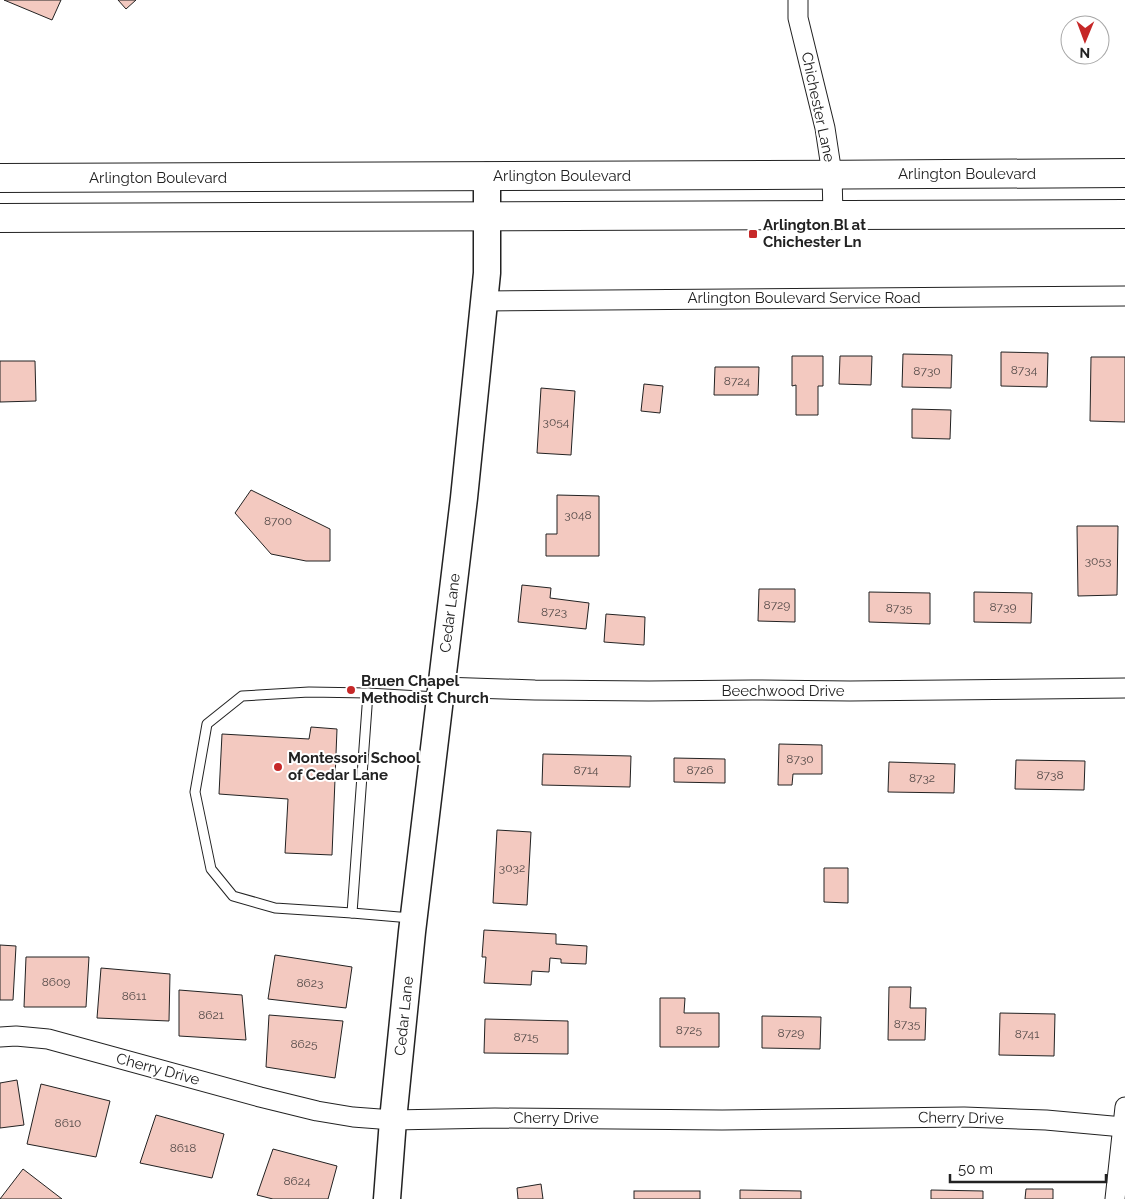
<svg xmlns="http://www.w3.org/2000/svg" width="1125" height="1199" font-family="Raleway,sans-serif">
	<rect width="100%" height="100%" fill="#fff"/>
	<g fill="#f3c9c0" stroke="#222">
		<path d="M4,0H61L52,20Z"/>
		<path d="M118,0H136L126,9Z"/>
		<path d="M1001,352L1048,353L1047,387L1001,386Z"/>
		<path d="M903,354L952,355L951,388L902,387Z"/>
		<path d="M792,356H823V386H818V415H796V385L792,386Z"/>
		<path d="M840,356H872L871,385L839,384Z"/>
		<path d="M1091,357H1125V422L1090,421Z"/>
		<path d="M0,361H35L36,401L0,402Z"/>
		<path d="M715,367H759L758,395H714Z"/>
		<path d="M644,384L663,386L660,413L641,411Z"/>
		<path d="M541,388L575,391L571,455L537,453Z"/>
		<path d="M912,409L951,410L950,439L912,438Z"/>
		<path d="M251,490L330,529V561H306L271,554L235,513Z"/>
		<path d="M557,495L599,496V556H546V534H557Z"/>
		<path d="M1077,526H1118L1117,595L1078,596Z"/>
		<path d="M522,585L551,588L550,598L589,603L586,629L518,622Z"/>
		<path d="M759,589H795V622L758,621Z"/>
		<path d="M869,592L930,593V624L869,622Z"/>
		<path d="M974,592L1032,593L1031,623L974,622Z"/>
		<path d="M606,614L645,617L644,645L604,642Z"/>
		<path d="M311,727L337,729L332,855L285,853L288,799L219,794L222,734L309,739Z"/>
		<path d="M779,744L822,745V774H793L792,785H778Z"/>
		<path d="M543,754L631,756L630,787L542,785Z"/>
		<path d="M674,758L725,759V783L674,782Z"/>
		<path d="M1016,760L1085,761L1084,790L1015,789Z"/>
		<path d="M889,762L955,764L954,793L888,792Z"/>
		<path d="M497,830L531,832L527,905L493,903Z"/>
		<path d="M824,868H848V903L824,902Z"/>
		<path d="M484,930L556,934V944L587,946L586,964L561,963V959L550,958L549,972L532,971L531,985L484,983L486,957H482Z"/>
		<path d="M0,945L16,946L13,1000H0Z"/>
		<path d="M275,955L352,967L346,1008L268,999Z"/>
		<path d="M26,957H89L86,1007H24Z"/>
		<path d="M101,968L170,974L169,1021L97,1018Z"/>
		<path d="M889,987H911L910,1008H926L925,1040H888Z"/>
		<path d="M179,990L242,995L246,1040L179,1036Z"/>
		<path d="M660,998H685L684,1013H719V1047H660Z"/>
		<path d="M1000,1013L1055,1014L1054,1056L999,1055Z"/>
		<path d="M269,1015L343,1021L335,1078L266,1067Z"/>
		<path d="M762,1016L821,1017L820,1049L762,1048Z"/>
		<path d="M485,1019L568,1021V1054L484,1053Z"/>
		<path d="M17,1080L24,1125L0,1128V1083Z"/>
		<path d="M41,1084L110,1101L96,1157L27,1144Z"/>
		<path d="M156,1115L224,1134L212,1178L140,1163Z"/>
		<path d="M273,1149L337,1166L328,1199H273L257,1195Z"/>
		<path d="M23,1169L62,1199H0Z"/>
		<path d="M541,1184L543,1199H518L517,1188Z"/>
		<path d="M1026,1189H1053V1199H1025Z"/>
		<path d="M740,1190L801,1191V1199H740Z"/>
		<path d="M931,1190L983,1191V1199H931Z"/>
		<rect x="634" y="1191" width="66" height="8"/>
	</g>
	<g fill="none" stroke-linecap="round" stroke-linejoin="round">
		<defs>
			<g id="service">
				<path d="M352,913L275,908L233,896L211,869L195,792L207,724L242,696L309,692L368,693"/>
				<path d="M411,918L352,913L368,693L437,697"/>
			</g>
			<g id="minor">
				<path d="M798,0V18L825,128L832,174L833,215"/>
				<path d="M483,301L1125,296"/>
				<path d="M442,687L535,690L649,691L752,690L850,691L1125,688"/>
				<path d="M0,1037L16,1036L48,1039L260,1097L317,1111L353,1117L393,1120L495,1118L722,1120L964,1117L1046,1120L1123,1127"/>
				<path d="M1115,1199L1125,1107"/>
			</g>
			<path id="secondary" d="M387,1199L393,1120L412,932L464,498L487,273V176"/>
			<g id="primary">
				<path d="M0,178C375,178 750,175 1125,173"/>
				<path d="M0,218L1125,214"/>
			</g>
		</defs>
		<use href="#service" stroke="#222" stroke-width="11"/>
		<use href="#minor" stroke="#222" stroke-width="21"/>
		<use href="#secondary" stroke="#222" stroke-width="29"/>
		<use href="#primary" stroke="#222" stroke-width="30"/>
		<use href="#service" stroke="#fff" stroke-width="9"/>
		<use href="#minor" stroke="#fff" stroke-width="19"/>
		<use href="#secondary" stroke="#fff" stroke-width="26"/>
		<use href="#primary" stroke="#fff" stroke-width="28"/>
	</g>
	<g fill="#c62828" stroke="#fff" stroke-width="2">
		<rect x="748" y="229" width="10" height="10" rx="2.5"/>
		<circle cx="351" cy="690" r="5"/>
		<circle cx="278" cy="767" r="5"/>
	</g>
	<g text-anchor="middle" stroke-width="4" stroke-linejoin="round" paint-order="stroke">
		<g font-size="12" fill="#564c4a">
			<text x="1024" y="374">8734</text>
			<text x="927" y="375">8730</text>
			<text x="737" y="385">8724</text>
			<text x="556" y="426">3054</text>
			<text x="578" y="519">3048</text>
			<text x="278" y="525">8700</text>
			<text x="1098" y="565">3053</text>
			<text x="777" y="609">8729</text>
			<text x="1003" y="611">8739</text>
			<text x="899" y="612">8735</text>
			<text x="554" y="616">8723</text>
			<text x="800" y="763">8730</text>
			<text x="586" y="774">8714</text>
			<text x="700" y="774">8726</text>
			<text x="1050" y="779">8738</text>
			<text x="922" y="782">8732</text>
			<text x="512" y="872">3032</text>
			<text x="56" y="986">8609</text>
			<text x="310" y="987">8623</text>
			<text x="134" y="1000">8611</text>
			<text x="211" y="1019">8621</text>
			<text x="907" y="1028">8735</text>
			<text x="689" y="1034">8725</text>
			<text x="791" y="1037">8729</text>
			<text x="1027" y="1038">8741</text>
			<text x="526" y="1041">8715</text>
			<text x="304" y="1048">8625</text>
			<text x="68" y="1127">8610</text>
			<text x="183" y="1152">8618</text>
			<text x="297" y="1185">8624</text>
		</g>
		<g font-size="15" fill="#222" stroke="#fff">
			<text transform="translate(818 107) rotate(78)" y="5">Chichester Lane</text>
			<text x="967" y="179">Arlington Boulevard</text>
			<text x="562" y="181">Arlington Boulevard</text>
			<text x="158" y="183">Arlington Boulevard</text>
			<text x="804" y="303">Arlington Boulevard Service Road</text>
			<text transform="translate(450 613) rotate(-83)" y="5">Cedar Lane</text>
			<text x="783" y="696">Beechwood Drive</text>
			<text transform="translate(404 1016) rotate(-84)" y="5">Cedar Lane</text>
			<text transform="translate(158 1069) rotate(15)" y="5">Cherry Drive</text>
			<text x="556" y="1123">Cherry Drive</text>
			<text transform="translate(961 1118) rotate(1)" y="5">Cherry Drive</text>
		</g>
		<g font-size="15" font-weight="bold" fill="#222" stroke="#fff" text-anchor="start">
			<text x="763" y="230">Arlington Bl at<tspan x="763" dy="17">Chichester Ln</tspan></text>
			<text x="361" y="686">Bruen Chapel<tspan x="361" dy="17">Methodist Church</tspan></text>
			<text x="288" y="763">Montessori School<tspan x="288" dy="17">of Cedar Lane</tspan></text>
		</g>
	</g>
	<g transform="translate(1085 40) rotate(181)"><circle r="24" fill="#ffffff" stroke="#a7a7a7"/>
	<path d="M0-4L9 19L0 12L-9 19Z" fill="#c62828"/>
	<text y="-8" font-size="14" font-weight="bold" text-anchor="middle" fill="#222222">N</text>
	</g>
	<path d="M950 1174v8h156v-8" fill="none" stroke="#222222" stroke-width="2.5"/>
	<text x="958" y="1174" font-size="15" fill="#222222" stroke="#ffffff" stroke-width="4" paint-order="stroke">50 m</text>
</svg>
